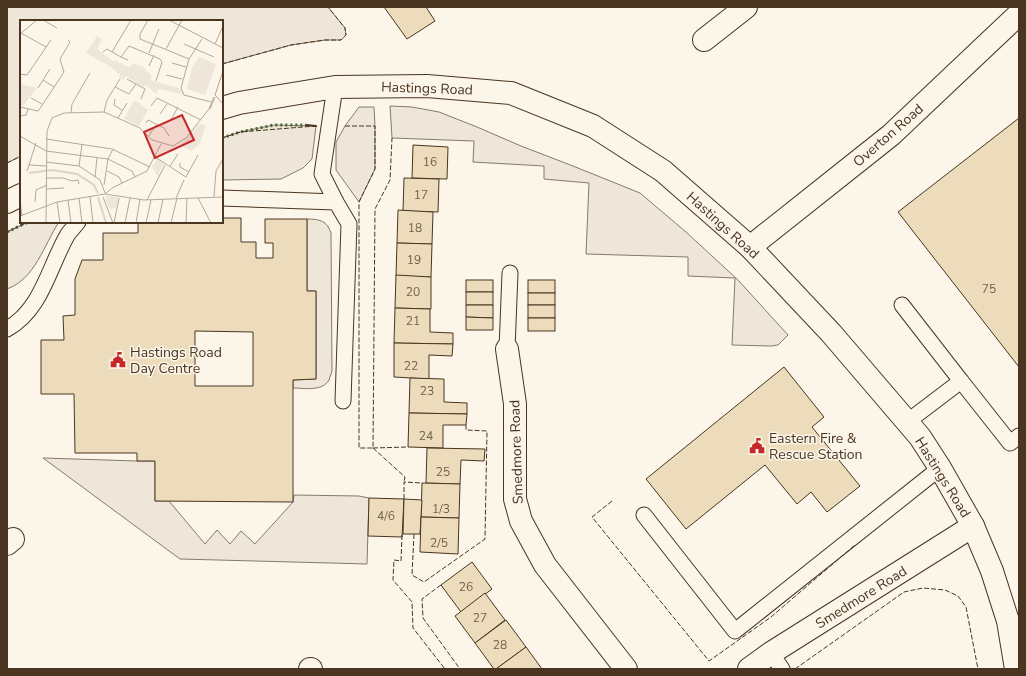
<svg xmlns="http://www.w3.org/2000/svg" width="1026" height="676" font-family="'Nunito Sans',sans-serif">
	<rect width="100%" height="100%" fill="#fbf6e9"/>
	<g fill="#ede6d9" stroke="#887966">
		<path d="M7,7H328L345,28L346,35L341,40H325L291,45L222,64V21H21V156L7,163Z"/>
		<path d="M390,106L412,107L439,112L477,127L521,146L573,166L640,193L686,232L738,280L788,335L778,345L771,346L732,345L735,278L688,276V257L586,254L589,183L544,179V166L473,162L474,141L392,138Z"/>
		<path d="M359,107H374L375,126V169L359,202L336,170V142L345,126Z"/>
		<path d="M274,125L316,126L312,159L303,168L281,179L222,180V138L240,132Z"/>
		<path d="M307,219C320,219 327,221 331,233L332,371C331,374 330,377 329,380C322,392 303,388 293,388V380L316,379V291H307Z"/>
		<path d="M28,222H59C44,245 35,279 7,289V232Z"/>
		<path d="M43,458L137,461H155V501H169L205,544L217,530L230,544L241,531L255,544L293,502L294,495L359,496L369,498L367,564L180,559Z"/>
	</g>
	<g fill="#ecdcbc" stroke="#4a3520" fill-rule="evenodd">
		<path d="M384,7H426L435,21L407,39Z"/>
		<path d="M1019,118V367L898,212Z"/>
		<path d="M413,145L448,147L447,179L412,178Z"/>
		<path d="M404,178L439,179L438,212L403,211Z"/>
		<path d="M398,210L433,212L432,244L397,243Z"/>
		<path d="M222,218H241V242H256V258H273V243H265V219H307V291H316V379L293,380V502L155,501V461H137V453H75L74,394H41V340H64L63,316L75,315V279L82,260H103V233H138V222H222ZM195,331L253,332V386H195Z"/>
		<path d="M397,243L432,244L431,277L396,276Z"/>
		<path d="M396,275L431,277V309L395,308Z"/>
		<rect x="466" y="280" width="27" height="12"/>
		<rect x="528" y="280" width="27" height="13"/>
		<rect x="466" y="292" width="27" height="13"/>
		<rect x="528" y="293" width="27" height="12"/>
		<path d="M466,305H493V318L466,317Z"/>
		<rect x="528" y="305" width="27" height="13"/>
		<path d="M395,308L430,309V332L453,333V344L394,343Z"/>
		<path d="M466,317L493,318V330H466Z"/>
		<rect x="528" y="318" width="27" height="13"/>
		<path d="M394,343L453,344L452,356L429,355V379L394,377Z"/>
		<path d="M784,367L824,417L812,427L860,486L827,512L811,492L797,504L765,465L686,529L646,479Z"/>
		<path d="M410,378L444,379V402L467,403V414L409,413Z"/>
		<path d="M409,413L467,414L466,425H443V448L408,447Z"/>
		<path d="M427,448L485,449L484,461L461,460L460,484L426,483Z"/>
		<path d="M422,483L460,484L459,518L421,517Z"/>
		<path d="M369,498L404,499L402,537L368,536Z"/>
		<path d="M404,499L422,500L420,534H403Z"/>
		<path d="M421,517L459,518L458,554L420,552Z"/>
		<path d="M472,562L492,589L461,612L441,585Z"/>
		<path d="M485,593L505,620L475,643L455,616Z"/>
		<path d="M506,620L526,647L496,669H494L475,643Z"/>
		<path d="M526,647L542,669H496Z"/>
	</g>
	<g fill="none" stroke-linecap="round" stroke-linejoin="round">
		<defs>
			<g id="lane">
				<path d="M335,87L322,174L336,202"/>
				<path d="M222,198L336,202L349,224L343,401"/>
				<path d="M902,305L961,381"/>
				<path d="M7,329C42,310 49,266 68,234C71,230 75,226 78,222"/>
				<path d="M507,349L510,273"/>
				<path d="M907,422L961,381L1010,443L1019,436"/>
				<path d="M644,515L735,631L940,468"/>
				<path d="M771,653L782,669"/>
			</g>
			<g id="street">
				<path d="M704,40L746,7"/>
				<path d="M750,247L891,135L1019,14"/>
				<path d="M507,349L515,404V499L521,521L545,565L626,669"/>
				<path d="M7,544L13,539"/>
				<path d="M310,669H311"/>
				<path d="M749,669L771,653L973,526"/>
			</g>
			<g id="secondary">
				<path d="M222,108L239,103L335,87L427,86L511,93L593,126L663,171L750,247L831,333L920,437L940,468L973,526L992,571L1008,621L1016,669"/>
				<path d="M7,202L21,195"/>
			</g>
		</defs>
		<use href="#lane" stroke="#4a3520" stroke-width="17"/>
		<use href="#street" stroke="#4a3520" stroke-width="24"/>
		<use href="#secondary" stroke="#4a3520" stroke-width="24"/>
		<use href="#lane" stroke="#fbf6e9" stroke-width="15"/>
		<use href="#street" stroke="#fbf6e9" stroke-width="22"/>
		<use href="#secondary" stroke="#fbf6e9" stroke-width="22"/>
		<g stroke="#436837" stroke-width="3" stroke-dasharray="2 3" stroke-linecap="butt">
			<path d="M222,138L240,132L274,125H306"/>
			<path d="M7,232L28,222"/>
		</g>
		<g stroke="#4a3520" stroke-width="1" stroke-dasharray="5 2" stroke-linecap="butt">
			<path d="M222,64L291,45L325,40H341L346,35L345,28L328,7"/>
			<path d="M345,126H375V169L359,202V448H373L375,209L390,180L392,138"/>
			<path d="M222,138L240,132L316,126"/>
			<path d="M7,163L21,156"/>
			<path d="M7,232L28,222"/>
			<path d="M373,448L405,477L404,482"/>
			<path d="M373,448L408,447"/>
			<path d="M404,499V482L422,483"/>
			<path d="M612,501L592,517L709,661L771,617L856,544"/>
			<path d="M414,534L412,575L424,582L485,539L487,431L466,430V425"/>
			<path d="M402,535L401,561L394,560L393,580L412,602L413,628L445,669"/>
			<path d="M441,585L422,599L423,618L460,669"/>
			<path d="M795,669L904,592L923,588L945,590L958,596L966,607L978,669"/>
		</g>
		<path stroke="#4a3520" stroke-width="2" d="M306,125L316,126"/>
	</g>
	<defs>
		<symbol id="civic-bare" viewBox="-9 -9 18 18"><path d="M-.6-6.5H3V-4.5H.6V-3L4-1V1h2V6H-6V1h2V-1L-.6-3ZM-1.2 2.5V6h2.4V2.5Z" fill="#c62828" stroke="#fbf6e9" stroke-width="2.5" paint-order="stroke"/></symbol>
	</defs>
	<g fill-rule="evenodd">
		<use href="#civic-bare" x="107" y="349" width="22" height="22"/>
		<use href="#civic-bare" x="746" y="435" width="22" height="22"/>
	</g>
	<g text-anchor="middle" stroke-width="3" stroke-linejoin="round" paint-order="stroke">
		<g font-size="12" fill="#725f47">
			<text x="430" y="166">16</text>
			<text x="421" y="199">17</text>
			<text x="415" y="232">18</text>
			<text x="414" y="264">19</text>
			<text x="989" y="293">75</text>
			<text x="413" y="296">20</text>
			<text x="413" y="325">21</text>
			<text x="411" y="370">22</text>
			<text x="427" y="395">23</text>
			<text x="426" y="440">24</text>
			<text x="443" y="476">25</text>
			<text x="441" y="513">1/3</text>
			<text x="386" y="520">4/6</text>
			<text x="439" y="547">2/5</text>
			<text x="466" y="591">26</text>
			<text x="480" y="622">27</text>
			<text x="500" y="649">28</text>
		</g>
		<g font-size="14" fill="#4a3520" stroke="#fbf6e9">
			<text transform="translate(427 88) rotate(2)" y="5">Hastings Road</text>
			<text transform="translate(888 135) rotate(-41)" y="5">Overton Road</text>
			<text transform="translate(723 225) rotate(42)" y="5">Hastings Road</text>
			<text transform="translate(516 452) rotate(-92)" y="5">Smedmore Road</text>
			<text transform="translate(943 477) rotate(58)" y="5">Hastings Road</text>
			<text transform="translate(861 597) rotate(-32)" y="5">Smedmore Road</text>
		</g>
		<g font-size="14" fill="#4a3520" stroke="#fbf6e9" text-anchor="start">
			<text x="130" y="357">Hastings Road<tspan x="130" dy="16">Day Centre</tspan></text>
			<text x="769" y="443">Eastern Fire &amp;<tspan x="769" dy="16">Rescue Station</tspan></text>
		</g>
	</g>
	<g transform="translate(20 20)">
		<rect width="203" height="203" fill="#fbf6e9"/>
		<path d="M77,16L82,19L77,29L94,42L95,40L110,48L113,43L123,47L132,56L130,60L159,68L163,74L138,69L136,74L126,65L123,67L106,56L103,60L99,57L100,55L91,47L66,33ZM179,37L196,44L185,75L167,69L172,48ZM0,64L17,68L3,86H0ZM114,80L128,90L119,106L104,99ZM179,104L186,105L179,125L171,131L160,125ZM137,139L144,144L142,145L138,156L132,147ZM85,176L98,177L96,188L89,189Z" fill="#ede6d9"/>
		<path fill="none" stroke="#dcd4c6" stroke-width="2" d="M9,153L32,150L57,154L74,165L78,173M78,177L86,203"/>
		<path fill="none" stroke="#b4a999" stroke-width="1" d="M23,0L37,8M128,0L120,14V19L169,39M149,0L203,28M1,13L26,27M0,14L17,0M182,19L169,39L161,68L164,75L191,82M164,24L194,37M195,24L203,6M146,29L162,0M83,32L87,29L101,37M92,32L111,0M129,33L139,9M108,40L101,37L109,26L140,39L142,42L136,61M152,43L166,47M129,46L134,35M203,51L195,75L203,84M0,54L7,55L31,20M146,55L162,59M107,59L125,69L121,79M23,60L34,67M95,67L109,74L116,64M18,68L30,49M11,78L22,84M95,79L94,85L102,90M131,86L137,78L181,100M0,87L18,91L21,87L44,52L40,39L50,22L48,20M190,89L195,77M84,92L87,80L100,59M51,93L52,84L70,53M140,94L147,84M0,96L6,95L8,89M98,98L107,83M151,100L158,87M126,103L128,100L144,108L149,116M0,116L26,131L88,139L112,151L115,157M128,117L136,105M26,119L92,129L130,147M135,137L166,157L178,135M26,142L59,146L80,160L85,173M160,143V147L169,152M9,145L26,146M59,146L62,124M150,146L158,134M7,151L16,123M87,151L99,157L102,163M75,157L77,138M27,158H43L52,161L58,160L59,164M84,165L88,139L93,129M27,169L44,168M85,174L92,168L127,151L141,124M70,176L73,203M83,177L93,203M194,177L196,151L203,139M59,178L62,203M156,178L164,160M178,178L191,203M48,180L51,203M127,180L145,145M0,181L2,196M15,182L16,170L27,165M37,182L40,203M0,196L37,182L85,174L124,180L203,177M26,203L27,111L32,98L44,93L84,92L120,108L132,120L153,126L166,118L189,89L194,77M94,203L99,178M105,203L110,178M116,203L120,179M126,203L131,180M138,203L143,179M151,203L157,178M166,203L167,178"/>
		<path fill="#c62828" fill-opacity="0.15" stroke="#c62828" stroke-width="2" d="M162,95L174,120L135,138L124,112Z"/>
		<rect width="203" height="203" fill="none" stroke="#4a3520" stroke-width="2"/>
	</g>
	<rect width="1026" height="676" fill="none" stroke="#4a3520" stroke-width="16"/>
</svg>
